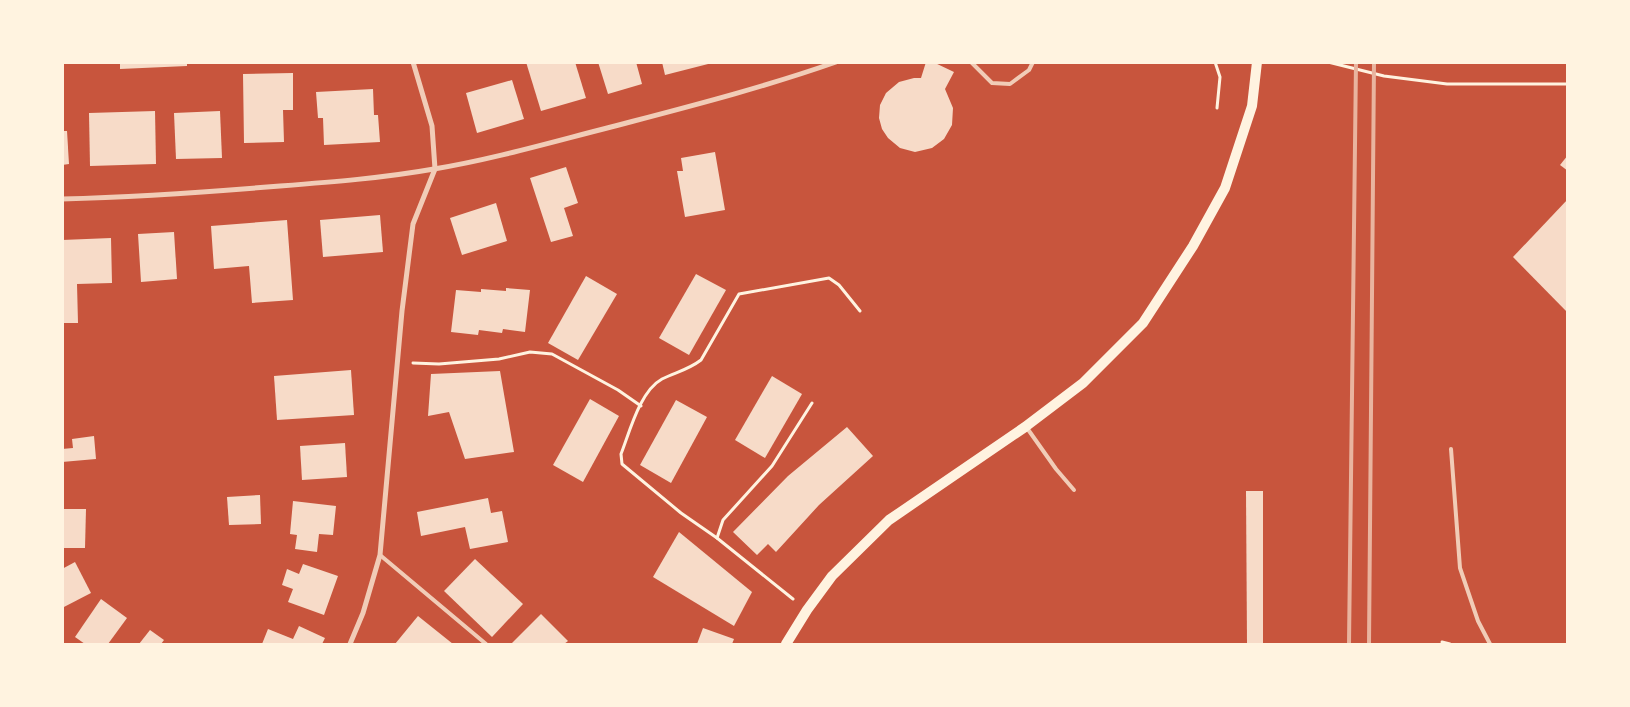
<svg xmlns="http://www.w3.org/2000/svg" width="1630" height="707" font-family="'PT Sans',sans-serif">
	<rect width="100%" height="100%" fill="#c8553d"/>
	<g fill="#f7dbc8">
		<path d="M120,62H187V66L120,69Z"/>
		<path d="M526,62H575L586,98L541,111Z"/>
		<path d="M598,62H636L642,84L608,94Z"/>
		<path d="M662,62H712V63L665,75Z"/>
		<path d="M926,62H933L954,72L945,89L953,108L952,125L944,139L932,148L915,152L900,148L888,138L882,129L879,118L880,105L886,93L899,82L914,78H921Z"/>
		<path d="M293,73V110H283L284,142L244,143L243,74Z"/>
		<path d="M512,80L524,119L477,133L466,93Z"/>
		<path d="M373,89L374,115H378L380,142L324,145L323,118H318L316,92Z"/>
		<path d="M155,111L156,164L90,166L89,113Z"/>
		<path d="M220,111L222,158L176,159L174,113Z"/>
		<path d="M62,131H67L69,164L62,165Z"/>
		<path d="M715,152L725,210L685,217L677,171H683L681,158Z"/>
		<path d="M1568,155V171L1560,165Z"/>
		<path d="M566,167L578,203L564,208L573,236L551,242L530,178Z"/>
		<path d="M1568,199V313L1513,257Z"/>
		<path d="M496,203L507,241L462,255L450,218Z"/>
		<path d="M380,215L383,252L323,257L320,220Z"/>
		<path d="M287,220L293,300L252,303L249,266L214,269L211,226Z"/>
		<path d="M174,232L177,279L141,282L138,234Z"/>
		<path d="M111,238L112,283L77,284L78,323H62V240Z"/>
		<path d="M696,274L726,290L689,355L659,338Z"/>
		<path d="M586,276L617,294L578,360L548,343Z"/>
		<path d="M506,288L530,290L525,332L503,329L502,333L479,330L478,335L451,332L456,290L481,292V289L506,291Z"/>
		<path d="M351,370L354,415L277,420L274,376Z"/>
		<path d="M500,371L514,452L465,459L449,412L428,416L431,374Z"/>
		<path d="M772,376L802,394L765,458L735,440Z"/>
		<path d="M590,399L619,416L583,482L553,465Z"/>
		<path d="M676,400L707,417L671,483L640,465Z"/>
		<path d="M847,427L873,456L819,505L776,552L768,544L757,555L733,532L788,476Z"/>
		<path d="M94,436L96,459L62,462V449L73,448L72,439Z"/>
		<path d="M345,443L347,477L302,480L300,446Z"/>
		<path d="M1246,491H1263V644H1247Z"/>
		<path d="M260,495L261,524L229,525L227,497Z"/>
		<path d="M488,498L491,513L502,511L508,542L470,549L465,527L421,536L417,512Z"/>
		<path d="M293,501L336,506L333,535L319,534L317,552L295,549L297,535L290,534Z"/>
		<path d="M62,509H86L85,548H62Z"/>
		<path d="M679,532L752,592L734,626L653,577Z"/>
		<path d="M475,559L523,604L492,637L444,591Z"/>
		<path d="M75,562L91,593L62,608V569Z"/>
		<path d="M303,564L338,576L324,615L288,602L293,589L282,585L287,569L299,574Z"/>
		<path d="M101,599L127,618L108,644H85L75,637Z"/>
		<path d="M541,614L568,641L564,644H511Z"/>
		<path d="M418,616L453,644H395Z"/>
		<path d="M299,626L325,638L322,644H262L268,629L293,639Z"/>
		<path d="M703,628L734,639L732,644H697Z"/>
		<path d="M150,630L164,640L161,644H139Z"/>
	</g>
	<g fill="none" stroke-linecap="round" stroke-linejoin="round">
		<g stroke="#fff3e0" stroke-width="3">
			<path d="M1215,62L1220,77L1217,108"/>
			<path d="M1328,62L1384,76L1447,84H1568"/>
			<path d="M413,363L439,364L499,359L530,352L552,354L618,390L641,406"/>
			<path d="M717,538L723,520L772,466L812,403"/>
			<path d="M793,599L717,538L681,513L622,464L621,454C630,431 640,391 662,379C676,372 688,370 701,360L739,294L829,278L839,285L860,311"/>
			<path d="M1442,642L1450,644"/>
		</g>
		<g stroke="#f1ccb7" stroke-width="4">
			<path d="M971,62L992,83L1010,84L1029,70L1033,62"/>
			<path d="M1027,428L1056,469L1074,490"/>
			<path d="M1451,449L1460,568L1478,621L1490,644"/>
			<path d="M380,555L486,644"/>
		</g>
		<g stroke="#f1ccb7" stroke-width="5">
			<path d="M62,199C135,197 208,192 280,186C332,182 383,178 434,169C494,159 552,142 611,127C687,107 762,88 836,62"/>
			<path d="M350,644L363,613L380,555L402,311L413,224L435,169L432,126L413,62"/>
		</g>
		<path stroke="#fff3e0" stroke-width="10" d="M786,644L807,610L832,576L889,520L1025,427L1083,383L1143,323L1193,246L1225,188L1252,106L1257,62"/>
		<g stroke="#e9b49f" stroke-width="4">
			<path d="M1349,644L1356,62"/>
			<path d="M1369,644L1374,62"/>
		</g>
	</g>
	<rect width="1630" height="707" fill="none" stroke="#fff3e0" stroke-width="128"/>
</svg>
